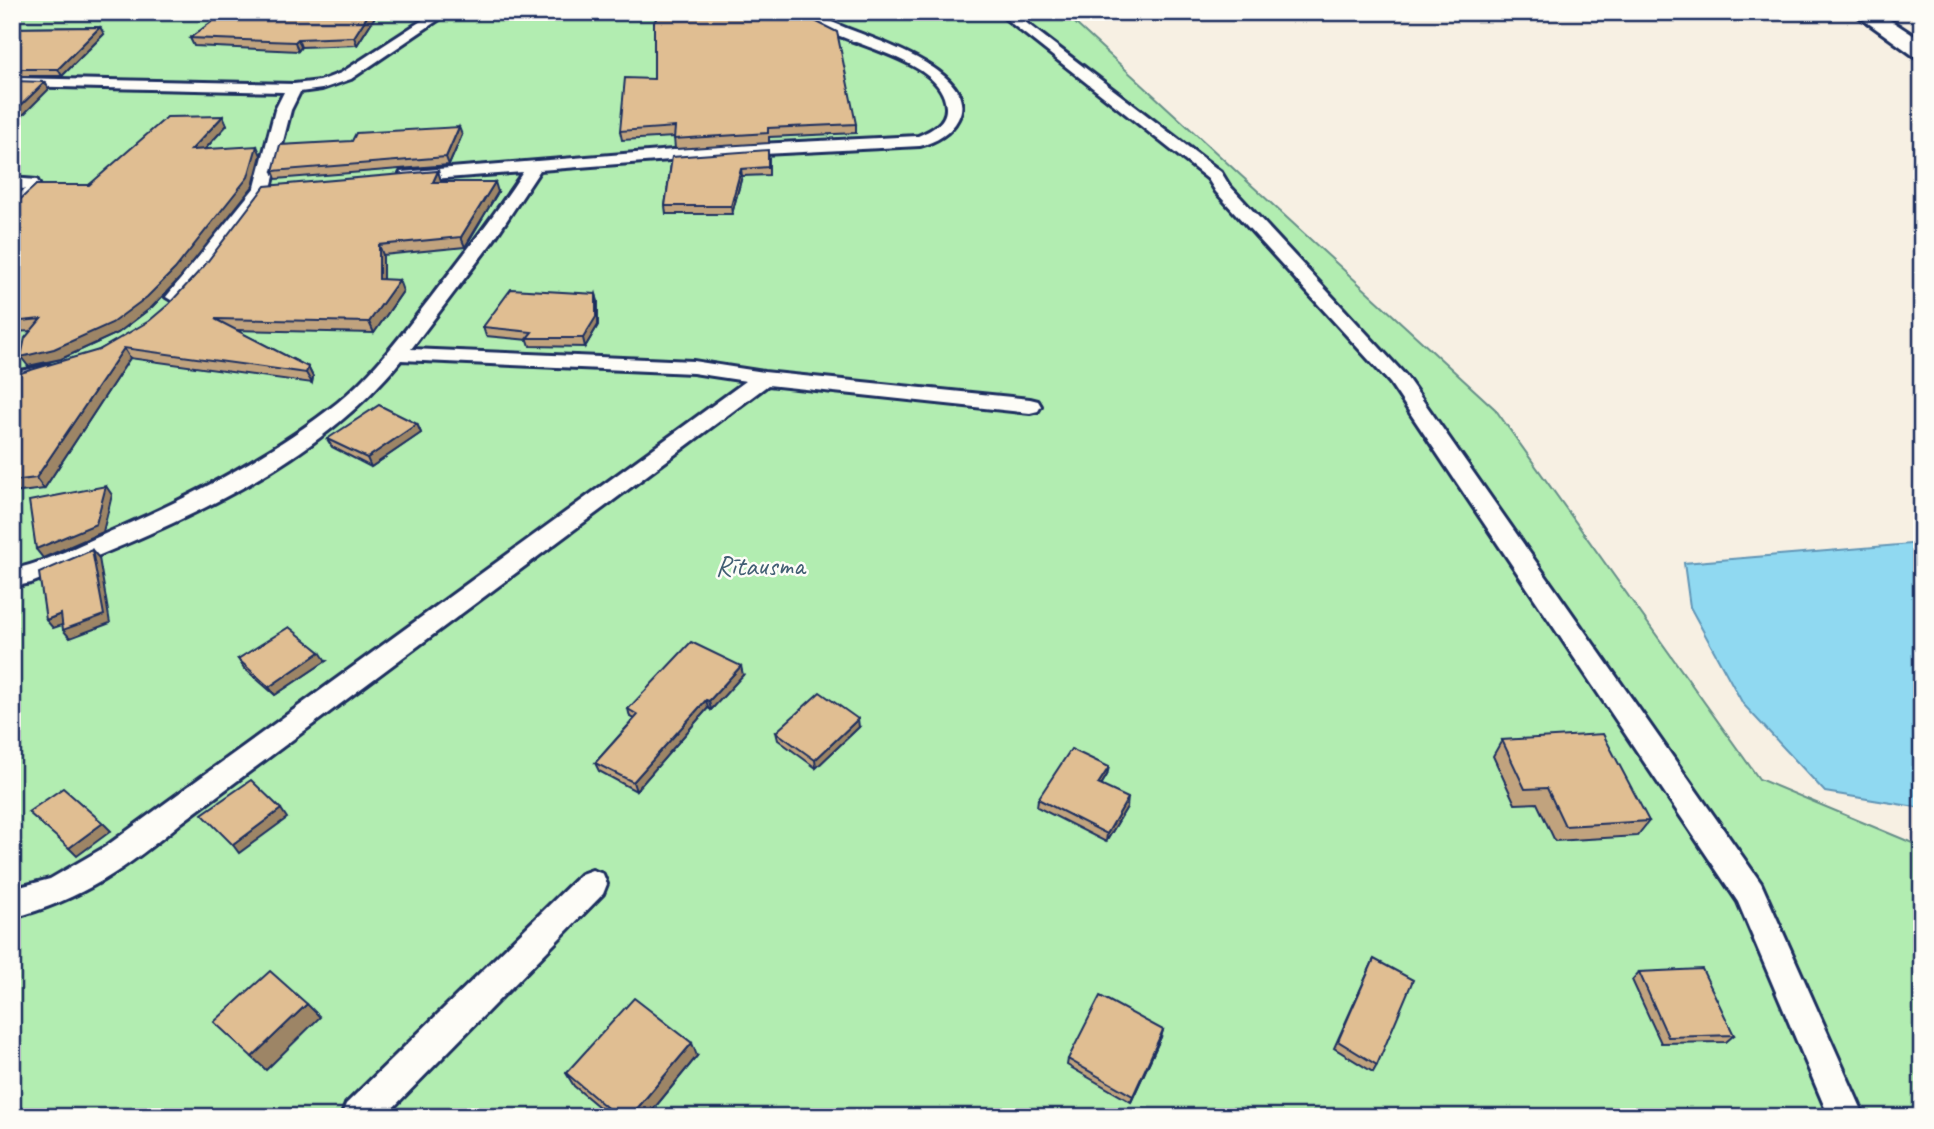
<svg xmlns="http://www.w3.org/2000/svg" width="1934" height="1129" font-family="Caveat,sans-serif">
	<rect width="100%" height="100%" fill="#f7f0e3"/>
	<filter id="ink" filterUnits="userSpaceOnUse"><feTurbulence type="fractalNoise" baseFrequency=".0143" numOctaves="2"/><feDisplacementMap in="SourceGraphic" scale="14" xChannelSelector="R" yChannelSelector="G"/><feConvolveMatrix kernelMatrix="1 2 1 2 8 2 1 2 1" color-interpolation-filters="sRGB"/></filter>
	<g filter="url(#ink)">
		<path fill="#b2edb1" stroke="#668e88" stroke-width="2" d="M12,12H1063L1495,409L1759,779L1922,847V1117H12Z"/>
		<path fill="#90d9f1" stroke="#6195b6" stroke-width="2" d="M1922,543V808L1825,792L1743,704L1690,607L1684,563Z"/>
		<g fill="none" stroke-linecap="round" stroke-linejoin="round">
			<defs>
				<g id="lane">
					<path d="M435,12H450L351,79L322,89L300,92L291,110L271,188L196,288L183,301L176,303L166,297L255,187L275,110L284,92L12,86V78L294,84L320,81L341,73Z"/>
					<path d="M794,12C815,12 834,24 854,31C882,42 981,75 958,119C951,133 936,142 920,146L722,156L540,170L493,241L411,349L693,361L764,372L1030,399L1038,401L1041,406L1038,411L1030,413L768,385L182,822C128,867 82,900 12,918V889L50,879L105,847L746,381L693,373L401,360C310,473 162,530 31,583L12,587V569C39,566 94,538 121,527C197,494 271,455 337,403C374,373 403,333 432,296C463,255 495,215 523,172L407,181L401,180L399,176L401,172L722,146L918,136C930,131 947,123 946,107C944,54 825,43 794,12Z"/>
					<path d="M997,12H1012L1221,172L1229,185L1405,375L1761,883L1865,1117H1829L1738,902L1390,383L1216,192L1208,179Z"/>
					<path d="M12,178L37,180L42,190L18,214L12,215V201L25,189L12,188Z"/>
					<path d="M49,365L56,367L59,371L56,375L12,385V373Z"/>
					<path d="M592,870L603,874L607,884L603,894L384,1117H341L346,1104L581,874Z"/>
				</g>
				<path id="street" d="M1853,12H1878L1922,41V58L1914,56Z"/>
			</defs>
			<use href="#lane" stroke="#1b2f5e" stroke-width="6"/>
			<use href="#street" stroke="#1b2f5e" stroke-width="6"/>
			<use href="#lane" fill="#fdfcf7" fill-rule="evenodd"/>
			<use href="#street" fill="#fdfcf7" fill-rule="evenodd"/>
		</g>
		<g fill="#c1a37e" stroke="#1b2f5e" stroke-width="2">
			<path d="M225,12H378L357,45L301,47L298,51L194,46L190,38Z"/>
			<path d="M817,12H846L821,14Z"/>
			<path d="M100,27L104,34L62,76H12V28Z"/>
			<path d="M654,79L856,124V133L769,137V143L675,149L674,137L622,140L620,131Z"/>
			<path d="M223,116L227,125L205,149L261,155L253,186L180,278L152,307L118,333L61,359L28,366L32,331L12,332V207L89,185Z"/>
			<path d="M462,135L449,165L276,179L273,171Z"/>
			<path d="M672,157L769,158V175L742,176L732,214H666L665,206Z"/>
			<path d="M438,171L441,181V182L498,192L465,247L383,255V280L403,291L374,333L235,330L308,367L313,377L312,383L130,358L44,489L12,493V396Z"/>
			<path d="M596,294L598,302V325L585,347L530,346L528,340L486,336L483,327Z"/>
			<path d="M417,424L421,433L371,467L332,447L327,439Z"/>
			<path d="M238,659L326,661L275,695L244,668Z"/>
			<path d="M743,675L711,710L708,708L636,791L599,771L595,763L634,719L630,717L628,709Z"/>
			<path d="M859,727L816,768L778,740L776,732Z"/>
			<path d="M1502,740L1649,821L1637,836L1555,841L1537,803L1515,804L1493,756Z"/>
			<path d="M1107,775L1101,785L1127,807L1106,842L1037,807L1038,799Z"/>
			<path d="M1374,959L1377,1065L1373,1072L1334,1048Z"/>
			<path d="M1639,972L1734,1035L1726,1042L1661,1043L1632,980Z"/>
			<path d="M1163,1030L1161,1037L1131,1102L1067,1065L1068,1059Z"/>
			<path d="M697,1056L647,1117H611L574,1086L566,1073Z"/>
		</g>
		<g fill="#9d8566" stroke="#1b2f5e" stroke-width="2">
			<path d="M370,12H378L357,45L354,37Z"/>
			<path d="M100,27L104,34L62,76L58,69Z"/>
			<path d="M298,39L301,47L298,51L295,42Z"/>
			<path d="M45,82L49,89L12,126V114Z"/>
			<path d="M223,116L227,125L196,159L191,150Z"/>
			<path d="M459,127L462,135L449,165L446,157Z"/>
			<path d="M257,146L261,155L253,186L180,278L152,307L118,333L61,359L28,366L21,357Z"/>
			<path d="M741,169L742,176L732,214L731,206Z"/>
			<path d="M438,171L441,181L437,192L433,182Z"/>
			<path d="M495,182L498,192L465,247L461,237Z"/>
			<path d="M12,189L16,194L12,198Z"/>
			<path d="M379,245L383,255V289L379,279Z"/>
			<path d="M399,280L403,291L374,333L369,322Z"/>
			<path d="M596,294L598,302V325L585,347L583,338Z"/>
			<path d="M124,348L130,358L44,489L36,478Z"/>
			<path d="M308,367L313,377L312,383L306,373Z"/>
			<path d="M417,424L421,433L371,467L367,458Z"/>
			<path d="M106,486L112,495L103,532L43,558L36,549Z"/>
			<path d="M92,550L99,558L110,623L70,638L63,630Z"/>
			<path d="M61,614L68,623L53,628L46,620Z"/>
			<path d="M320,652L326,661L275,695L269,687Z"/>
			<path d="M741,666L743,675L711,710L709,701Z"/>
			<path d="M706,700L708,708L636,791L633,782Z"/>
			<path d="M858,719L859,727L816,768L815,760Z"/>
			<path d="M1109,767L1107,775L1097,792L1098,784Z"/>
			<path d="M1128,798L1127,807L1106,842L1107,834Z"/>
			<path d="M281,809L287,818L239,853L233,845Z"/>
			<path d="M103,823L111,831L77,856L69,848Z"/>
			<path d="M307,1004L320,1017L266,1070L252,1057Z"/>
			<path d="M1163,1030L1161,1037L1131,1102L1133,1096Z"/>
			<path d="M692,1043L697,1056L647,1117H630Z"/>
		</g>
		<g fill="#e0be92" stroke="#1b2f5e" stroke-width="2">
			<path d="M225,12H370L354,37L298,39L295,42L190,38Z"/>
			<path d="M661,12H797L837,32L856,124L768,128V133L674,139L675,127L620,131L625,78L654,79V22Z"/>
			<path d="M100,27L58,69H12V28Z"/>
			<path d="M12,81L45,82L12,114Z"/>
			<path d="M223,116L191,150L257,146L248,177L175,269L147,297L112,323L54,349L21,357L25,338L41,319L12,322V207L36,185H89L167,117Z"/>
			<path d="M459,127L446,157L273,171L280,145L352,141L356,133Z"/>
			<path d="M768,150V167L741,169L731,206H665L672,157Z"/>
			<path d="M438,171L433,182H495L461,237L379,245V279L399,280L369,322L215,319L308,367L306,373L124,348L36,478L12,481V396L17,374L99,350L149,321L169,304L204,266L265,186Z"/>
			<path d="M511,289L596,294V317L583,338H527L532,332L483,327Z"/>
			<path d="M379,405L417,424L367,458L327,439Z"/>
			<path d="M106,486L96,524L36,549L29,501Z"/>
			<path d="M92,550L104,615L63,630L61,614L46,620L39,573Z"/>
			<path d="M289,627L320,652L269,687L238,659Z"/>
			<path d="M691,642L741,666L709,701L706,700L633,782L595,763L638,715L628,709Z"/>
			<path d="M820,692L858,719L815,760L776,732Z"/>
			<path d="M1603,734L1649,821L1565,826L1547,788L1525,789L1502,740Z"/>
			<path d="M1071,749L1109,767L1098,784L1128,798L1107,834L1038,799Z"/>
			<path d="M251,780L281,809L233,845L202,814Z"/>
			<path d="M63,788L103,823L69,848L28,812Z"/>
			<path d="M1374,959L1413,980L1377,1065L1338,1041Z"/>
			<path d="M1702,969L1734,1035L1668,1037L1639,972Z"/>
			<path d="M270,971L307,1004L252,1057L214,1022Z"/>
			<path d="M1100,996L1163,1030L1133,1096L1068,1059Z"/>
			<path d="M634,998L692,1043L630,1117H618L566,1073Z"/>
		</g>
	</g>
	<g text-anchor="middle" stroke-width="5" stroke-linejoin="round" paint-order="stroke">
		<g font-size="28" fill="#415e73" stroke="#fdfcf7">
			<text x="760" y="575">Rītausma</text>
		</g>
	</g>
	<rect width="1934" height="1129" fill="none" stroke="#fdfcf7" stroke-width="42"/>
	<rect x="21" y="21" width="1892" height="1087" fill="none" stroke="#1b2f5e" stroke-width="2.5" filter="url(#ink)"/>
</svg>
